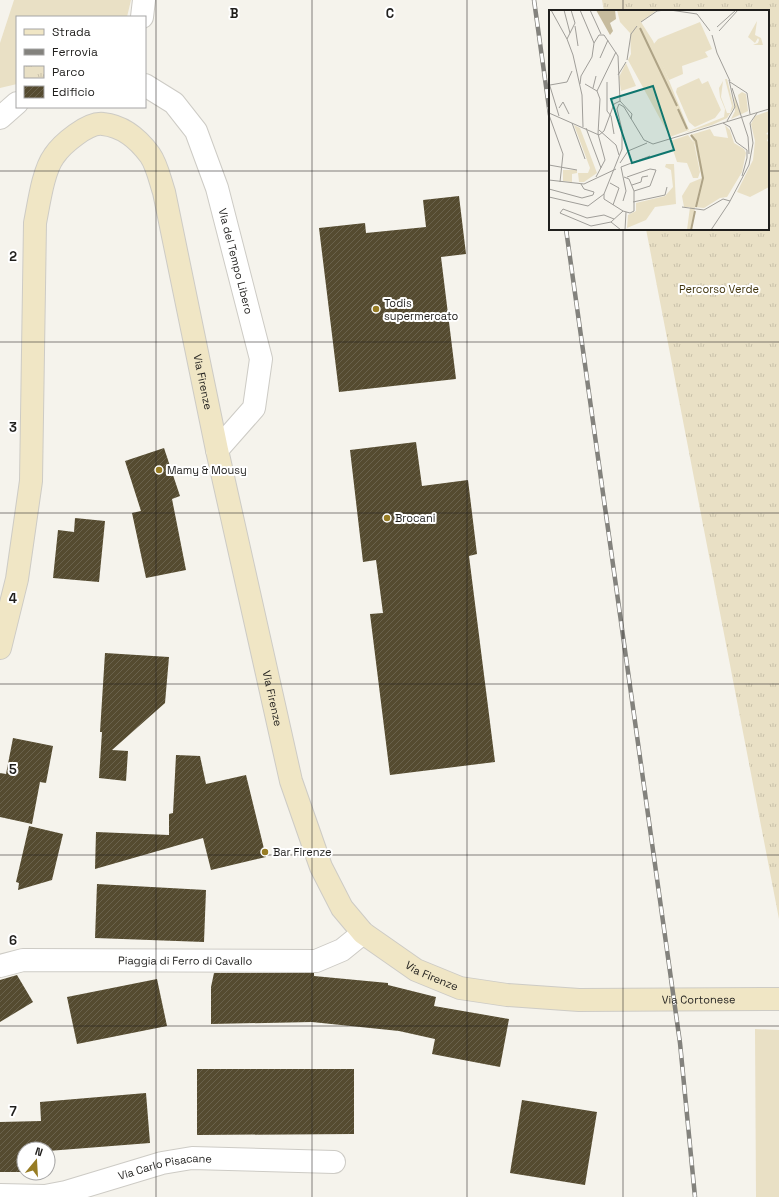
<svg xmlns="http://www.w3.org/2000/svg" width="779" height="1197" font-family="'Space Grotesk',sans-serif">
	<defs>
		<pattern id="park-tufts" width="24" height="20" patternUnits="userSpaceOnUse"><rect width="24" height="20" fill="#e9e0c5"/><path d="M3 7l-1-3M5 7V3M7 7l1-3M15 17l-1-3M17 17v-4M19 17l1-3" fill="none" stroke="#c8c0a9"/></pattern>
		<pattern id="building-hatch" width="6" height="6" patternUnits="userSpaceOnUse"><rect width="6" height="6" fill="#554b30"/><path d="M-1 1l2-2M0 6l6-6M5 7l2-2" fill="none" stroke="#6a624c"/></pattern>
	</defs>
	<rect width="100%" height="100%" fill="#f5f3ec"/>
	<g fill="#e9e0c5">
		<path d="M14,0H131L127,17H17V84L0,88V43Z"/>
		<path d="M755,1029L779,1030V1197H756Z"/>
	</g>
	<path fill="url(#park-tufts)" d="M602,0H779V919L646,229H768V11H604Z"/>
	<g fill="url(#building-hatch)">
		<path d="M459,196L466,254L441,257L456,379L339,392L319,228L365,223L366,233L426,227L423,200Z"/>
		<path d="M416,442L422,486L468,480L477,554L469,556L495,762L390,775L370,614L383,613L376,560L363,562L350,450Z"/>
		<path d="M164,448L180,496L172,499L186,570L146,578L132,513L141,511L125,461Z"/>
		<path d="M75,518L105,521L99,582L53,578L58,530L74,532Z"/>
		<path d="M105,653L169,657L165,703L112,750L128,751L126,781L99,778L102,732H100Z"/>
		<path d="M13,738L53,746L46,783L40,782L32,824L0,817V773L6,774Z"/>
		<path d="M176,755L200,756L206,784L246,775L266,857L211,870L203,838L95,869L96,832L169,835V814L173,813Z"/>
		<path d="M29,826L63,834L52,880L18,890L19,883L16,882Z"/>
		<path d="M97,884L206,890L204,942L95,938Z"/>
		<path d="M214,973H314V976L388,983V985L436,997L434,1006L509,1019L500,1067L432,1054L435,1039L399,1031L312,1022L211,1024V987Z"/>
		<path d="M17,975L33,1002L0,1022V980Z"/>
		<path d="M157,979L167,1026L77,1044L67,997Z"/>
		<path d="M197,1069H354V1134L197,1135Z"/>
		<path d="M146,1093L150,1143L48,1151V1149H24V1172H0V1122L41,1121L40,1102Z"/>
		<path d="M522,1100L597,1112L585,1185L510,1173Z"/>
	</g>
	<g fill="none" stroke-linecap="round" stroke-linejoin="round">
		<defs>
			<g id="minor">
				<path d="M142,17L144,0"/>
				<path id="s1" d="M145,85L174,103L196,131L217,188L261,359L254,408L217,450"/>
				<path d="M0,118L17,103"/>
				<path id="s2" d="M0,966L23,960L316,961L342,950L363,933"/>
				<path id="s3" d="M0,1195L45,1196L66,1192L162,1163L192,1158L334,1162"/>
			</g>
			<g id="secondary">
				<path id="s4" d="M0,648L17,579L31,481L35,223C39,203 43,171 54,156C62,144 88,122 103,124C123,126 139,140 150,155C157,165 160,180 164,192L217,450L291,781L321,867L342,908L363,933L416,970L460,988L507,995L579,1000L779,999"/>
			</g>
		</defs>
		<use href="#minor" stroke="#cdcbc5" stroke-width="24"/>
		<use href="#secondary" stroke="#cdcbc5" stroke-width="24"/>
		<use href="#minor" stroke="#fff" stroke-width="22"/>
		<use href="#secondary" stroke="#f0e6c5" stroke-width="22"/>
		<defs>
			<g id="rail">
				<path d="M534,0L550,115"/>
				<path d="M566,229L680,1043L695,1197"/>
			</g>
		</defs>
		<use href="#rail" stroke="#83827d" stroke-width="4.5"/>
		<use href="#rail" stroke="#fff" stroke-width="3" stroke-dasharray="9" stroke-linecap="butt"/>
	</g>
	<path fill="none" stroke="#201f1d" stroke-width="1" stroke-opacity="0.55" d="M156,0V1197M312,0V1197M467,0V1197M623,0V11M0,171H550M768,171H779M623,229V1197M0,342H779M0,513H779M0,684H779M0,855H779M0,1026H779"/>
	<g fill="#977c24" stroke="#fff" stroke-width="1.5">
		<circle cx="376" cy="309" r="4"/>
		<circle cx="159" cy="470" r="4"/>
		<circle cx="387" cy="518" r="4"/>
		<circle cx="265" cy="852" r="4"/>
	</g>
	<g text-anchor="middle" stroke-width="4" stroke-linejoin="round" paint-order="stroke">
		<g font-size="11" fill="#201f1d" stroke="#fff">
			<text dy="4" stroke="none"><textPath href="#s1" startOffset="206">Via del Tempo Libero</textPath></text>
			<text dy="4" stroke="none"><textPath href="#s4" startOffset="850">Via Firenze</textPath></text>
			<text dy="4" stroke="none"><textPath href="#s4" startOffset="1174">Via Firenze</textPath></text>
			<text dy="4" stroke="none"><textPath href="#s2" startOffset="186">Piaggia di Ferro di Cavallo</textPath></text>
			<text dy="4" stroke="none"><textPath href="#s4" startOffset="1510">Via Firenze</textPath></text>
			<text dy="4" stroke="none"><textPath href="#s4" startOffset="1780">Via Cortonese</textPath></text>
			<text dy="4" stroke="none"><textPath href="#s3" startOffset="169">Via Carlo Pisacane</textPath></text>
		</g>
		<g font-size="11" fill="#43360e" stroke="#fff">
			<text x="719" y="293">Percorso Verde</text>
		</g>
		<g font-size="11" fill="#201f1d" stroke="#fff" text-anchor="start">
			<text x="384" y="307">Todis<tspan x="384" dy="13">supermercato</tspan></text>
			<text x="167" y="474">Mamy &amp; Mousy</text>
			<text x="395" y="522">Brocani</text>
			<text x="273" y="856">Bar Firenze</text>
		</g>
	</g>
	<g transform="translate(549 10)">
		<rect width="220" height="220" fill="#f5f3ec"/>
		<path d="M208,11L206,25L212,28L214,35H204L209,33L210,30L209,28L206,33L199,27ZM151,12L163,39L156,42L159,47L133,56L134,64L120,70L104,35L109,29ZM77,53L87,76L72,81L70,67ZM150,68L153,74L159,71L172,100L166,108L146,117L140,112L127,82L128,78ZM176,69H178L185,97L178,108L163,115L135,123L175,107L176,99L171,87L170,78L174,71L172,87L178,103H181L183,96ZM193,82L197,84L199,101L182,109L186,101L185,85L191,99L189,85ZM176,115L181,120L185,133L195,139L197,143L193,162L178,187L171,188L155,198L146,197L153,169L146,135L141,125L161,119L165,126L179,128ZM139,125L145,133L151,162L149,168H144L138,153L128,152L121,131ZM117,154H125L127,194L106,197L97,210L78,218L79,205L87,201V193L116,186L124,177L122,160L116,157Z" fill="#e9e0c5"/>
		<path d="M47,0H66L67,9L61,13L64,21L61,25Z" fill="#c6bb9d"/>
		<path d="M68,0H108L92,12L104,31L140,120L121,127L79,50L82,44L81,23L71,12ZM220,101V121L217,124L220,125L218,131L220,132V177L201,187L188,182L204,150L206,131L202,114L206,106ZM25,115L31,118L48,163L35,172H30L29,163H39L41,158ZM14,160H28V163L23,164V172L14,171ZM153,168L141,220H138L141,197H135L133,186L141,173Z" fill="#e9e0c5"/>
		<path fill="none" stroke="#aea386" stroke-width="2" d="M91,18L128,96M129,99L138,119M142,125L147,131L154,168L147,197M142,220L146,201"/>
		<path fill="none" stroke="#a09e99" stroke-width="1" d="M2,0L18,29L24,45L33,85L34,117M15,0L21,23M31,0L45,33M41,0L52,24M121,0L148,4L161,21M92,12L108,1L116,0M26,16L29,36M168,17L187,0M170,21L189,0M163,25L168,43L181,71M18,29L26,13L22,0M51,48L59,30M78,50L82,24L88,16M69,65L77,52M58,72V101L62,106L65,124M181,72L198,83L201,104M0,73L10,106M31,74L32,66L43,47L45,33L50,25H55L69,46L71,91M36,74L48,81L51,89L49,124L56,150L47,167M1,75L18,72L23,61M44,78L47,66M183,78L199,127L200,144M48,81L67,42M71,91L83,104L82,109M10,98L14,92L20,104M0,103L50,125L55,121L65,94L71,91M0,105L14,144L11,172M178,111L186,97L180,70M23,113L36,149M174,113L181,117L187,132L198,140V148L193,166M37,118L52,158M50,120L67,135L70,145M71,153L79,141L98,133M0,155L28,160M72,157L77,181L74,191M72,157L101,146M78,167L101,159L107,160L101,176L85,181M0,170L35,174L67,159M61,173L70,178L64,195M83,175L92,172L93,167L99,166M0,179L33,188L44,185L45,182L35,179L32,174M55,184V189L74,201L81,203L85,201V181L80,169L75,167M0,187L39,196L55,184L73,139V120L68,99L70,94L75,97L95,130L104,134L220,99M84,192L116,185L118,177M133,197L155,200L174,189L181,191M65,209L55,205L38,208L14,199L11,203L42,216L62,212L74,201M62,212L72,220M76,220L77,202M162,220L180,193L200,155L204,133L201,113L208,103"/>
		<path fill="#0f766e" fill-opacity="0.15" stroke="#0f766e" stroke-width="2" d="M104,76L125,140L83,153L62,89Z"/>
		<rect width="220" height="220" fill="none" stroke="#201f1d" stroke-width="2"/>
	</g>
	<g font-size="13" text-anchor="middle" font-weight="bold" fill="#201f1d" stroke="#fff" stroke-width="4" stroke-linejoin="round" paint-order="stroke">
		<text x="234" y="18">B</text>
		<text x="390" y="18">C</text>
		<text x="13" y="261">2</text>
		<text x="13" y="432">3</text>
		<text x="13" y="603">4</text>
		<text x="13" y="774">5</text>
		<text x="13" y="945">6</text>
		<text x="13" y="1116">7</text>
	</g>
	<rect x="16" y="16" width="130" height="92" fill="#ffffff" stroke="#a6a5a5"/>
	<rect x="24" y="29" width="20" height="6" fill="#f0e6c5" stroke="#a6a5a5"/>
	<text x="52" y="36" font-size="12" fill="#201f1d">Strada</text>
	<rect x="24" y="49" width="20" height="6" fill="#83827d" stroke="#a6a5a5"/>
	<text x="52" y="56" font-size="12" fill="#201f1d">Ferrovia</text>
	<rect x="24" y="66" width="20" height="12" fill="url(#park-tufts)" stroke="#a6a5a5"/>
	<text x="52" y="76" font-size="12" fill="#201f1d">Parco</text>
	<rect x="24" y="86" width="20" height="12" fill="url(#building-hatch)" stroke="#a6a5a5"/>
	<text x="52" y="96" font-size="12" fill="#201f1d">Edificio</text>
	<g transform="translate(36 1161) rotate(18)"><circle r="19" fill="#ffffff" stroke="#a6a5a5"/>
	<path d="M0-3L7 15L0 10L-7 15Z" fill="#977c24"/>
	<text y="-6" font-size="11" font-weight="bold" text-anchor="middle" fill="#201f1d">N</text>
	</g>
</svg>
